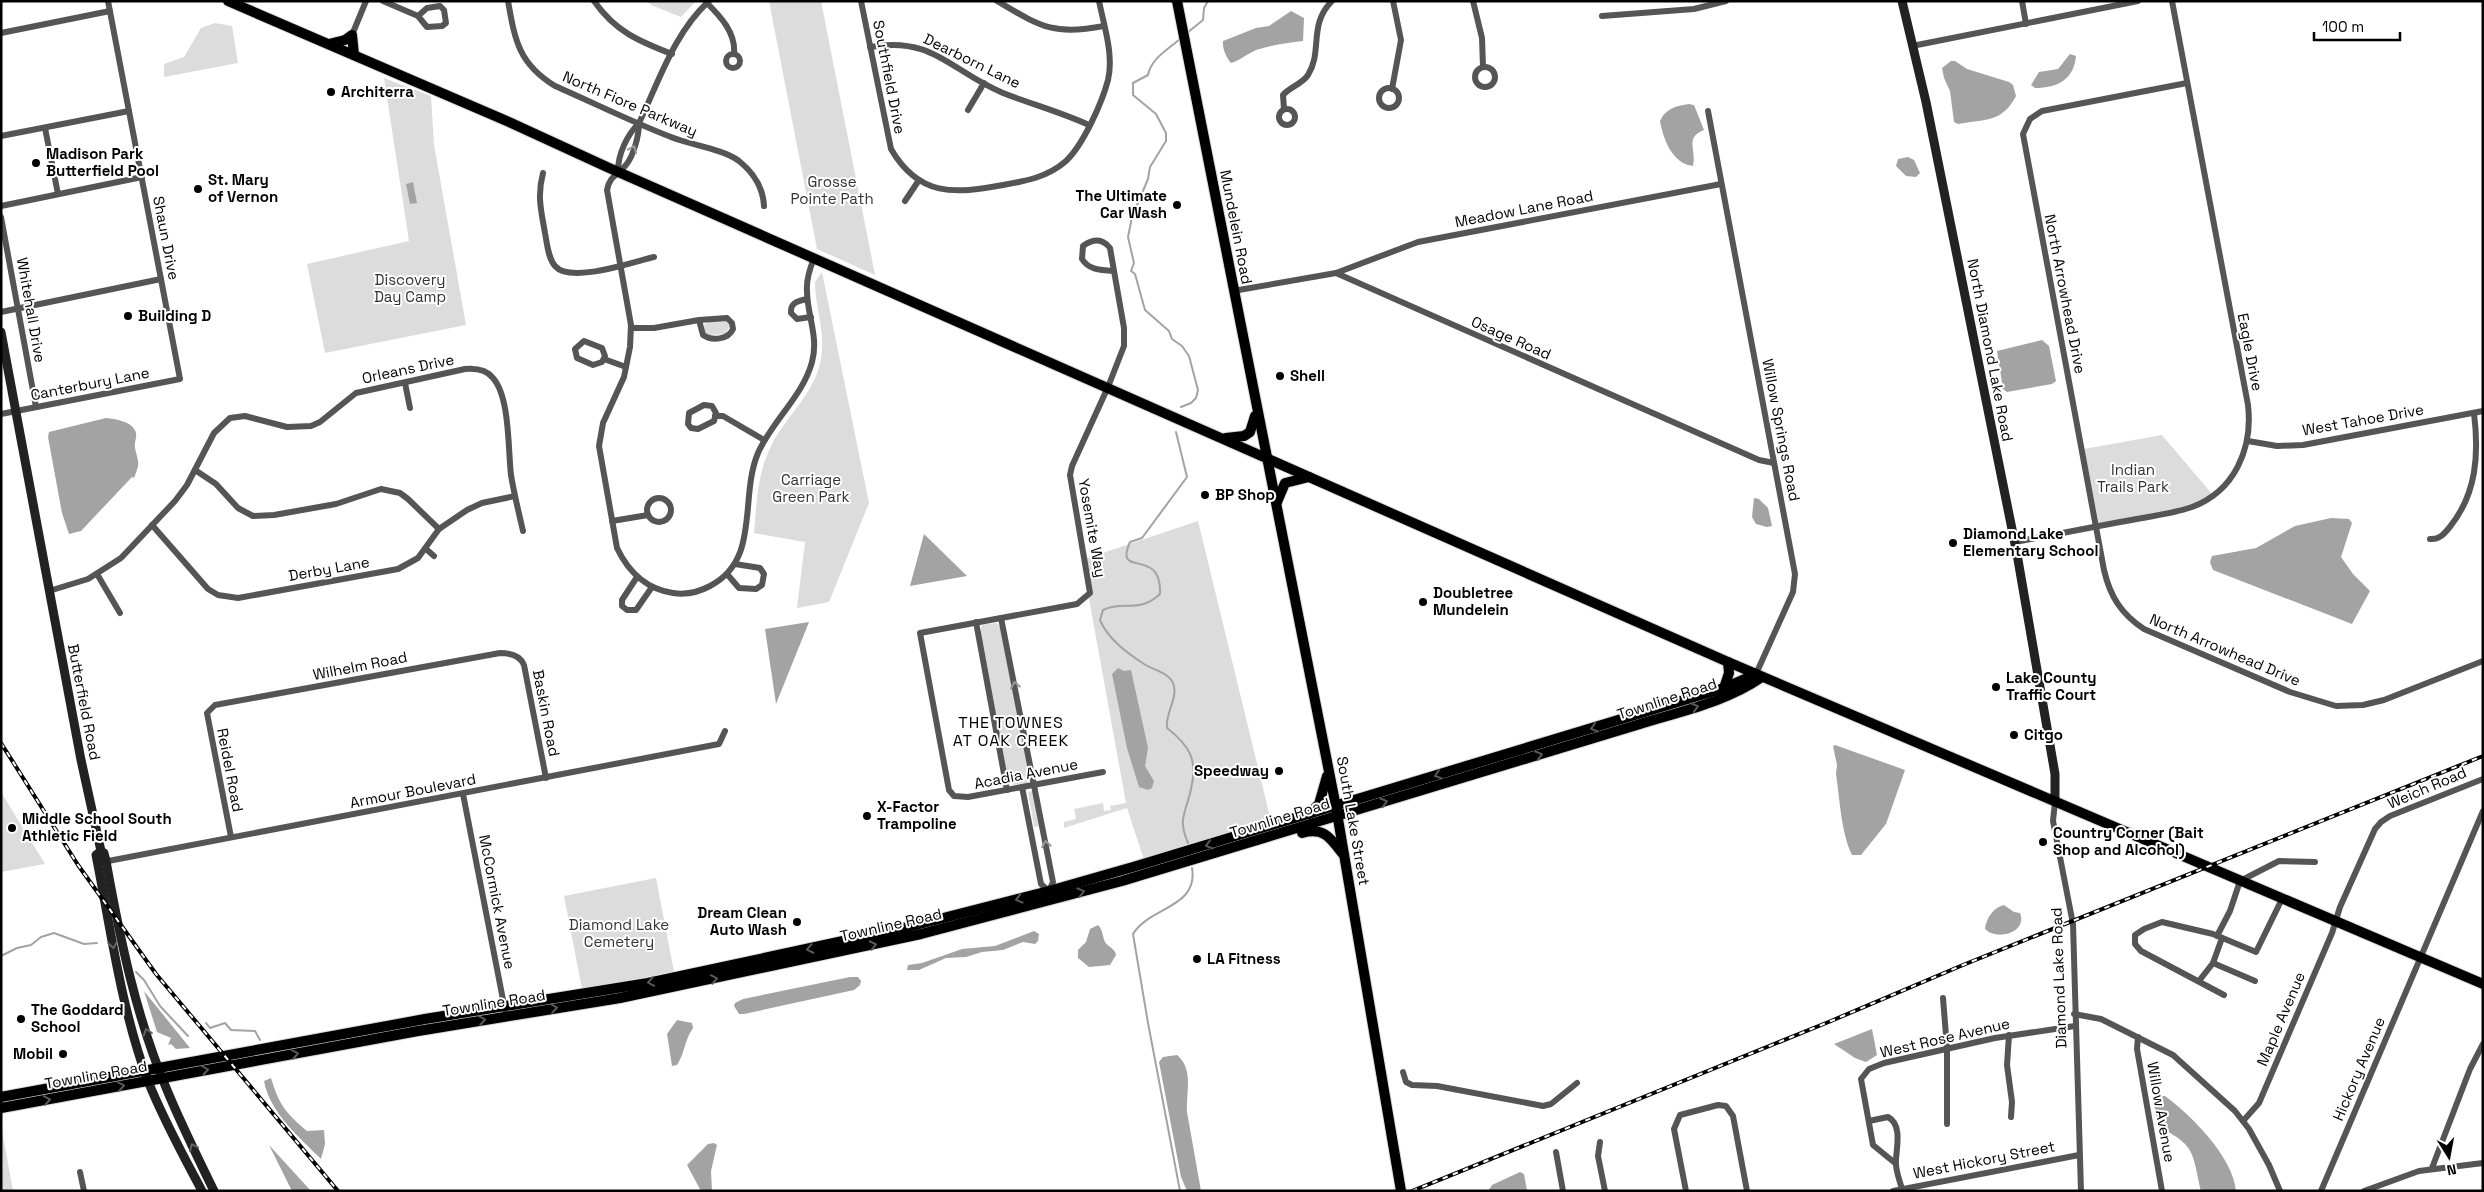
<svg xmlns="http://www.w3.org/2000/svg" width="2484" height="1192" font-family="'Space Grotesk',sans-serif">
	<rect width="100%" height="100%" fill="#fff"/>
	<g fill="#dcdcdc">
		<path d="M647,1H696L681,17L651,5Z"/>
		<path d="M769,1H821L875,275L817,249Z"/>
		<path d="M215,23L232,26L238,63L164,77V64L184,57L201,28Z"/>
		<path d="M384,78L431,96L434,145L466,325L325,353L307,264L409,241Z"/>
		<path d="M822,272L869,503L829,602L797,608L805,542L754,533C757,501 757,474 772,444C787,415 816,392 821,358C826,333 815,308 815,282Z"/>
		<path d="M725,320L730,326L725,334L708,335L705,333L704,325L708,322Z"/>
		<path d="M2162,435L2212,494L2184,508L2099,525L2084,449Z"/>
		<path d="M1198,521L1271,821L1144,860L1127,808L1064,828V822L1076,819L1074,809L1103,803L1104,811L1111,810L1110,806L1126,803L1082,560Z"/>
		<path d="M995,623L998,624L1002,631L1029,776L1027,783L1013,785L1006,774L980,633L982,625Z"/>
		<path d="M1033,791L1039,826L1034,827L1028,792Z"/>
		<path d="M1,792L45,864L1,872Z"/>
		<path d="M656,878L674,972L582,989L564,896Z"/>
		<path d="M1,1130H2L13,1191H1Z"/>
	</g>
	<g fill="#a3a3a3">
		<path d="M1291,11L1304,18L1303,41C1287,43 1271,45 1256,50C1247,54 1239,61 1231,63C1226,57 1222,48 1223,41L1256,28L1269,26Z"/>
		<path d="M2070,54L2076,56C2074,79 2058,88 2035,88L2031,85L2039,72L2058,69Z"/>
		<path d="M1951,61H1955L1967,69L2009,82L2013,85L2016,96C2002,123 1985,119 1958,124L1954,122L1950,91L1944,78L1942,68Z"/>
		<path d="M1689,104L1694,105L1704,130C1684,138 1697,149 1693,166C1672,164 1663,138 1660,121C1666,108 1676,106 1689,104Z"/>
		<path d="M1908,157L1914,160L1920,173L1916,177L1906,176L1896,166L1898,159Z"/>
		<path d="M413,182L417,203L410,204L406,184Z"/>
		<path d="M2042,340L2049,346L2056,381L2052,384L2007,392L2003,389L1997,351Z"/>
		<path d="M106,418C115,419 133,421 136,433C137,437 134,443 135,448C139,465 140,462 134,478L132,477L81,531L69,534L62,513L48,437L49,432Z"/>
		<path d="M1754,498L1759,499L1768,508L1772,526L1767,527L1756,524L1752,517Z"/>
		<path d="M2331,518L2349,519L2352,523L2341,557L2353,574L2370,591L2352,624L2213,570L2210,562L2212,556L2256,548L2295,526Z"/>
		<path d="M924,534L967,576L910,586Z"/>
		<path d="M809,622L776,704L765,629Z"/>
		<path d="M1118,668L1124,671L1131,670L1148,748L1145,766L1154,781L1152,788L1148,790L1139,787L1127,748L1112,674Z"/>
		<path d="M1835,745L1905,770L1886,824L1861,855H1852C1841,832 1840,800 1836,774L1837,765L1833,746Z"/>
		<path d="M2004,905L2014,912L2020,913C2028,933 1996,941 1985,929C1986,918 1994,907 2004,905Z"/>
		<path d="M1098,925C1103,930 1102,935 1105,942C1108,947 1115,948 1116,955L1110,965L1089,967L1078,958V950L1086,942L1090,929Z"/>
		<path d="M1034,931L1039,934L1038,941L1035,944L1023,942L1003,950L982,952L966,957L946,958L919,970H907L908,965L922,963L962,949L995,946Z"/>
		<path d="M850,977H858L861,981L860,985L854,990L744,1014H739L734,1006L735,1003L743,999Z"/>
		<path d="M144,991L190,1048L176,1049L171,1044L168,1045L171,1038L157,1032Z"/>
		<path d="M677,1020L692,1023L693,1028C684,1041 685,1053 677,1065L672,1066L667,1034Z"/>
		<path d="M1872,1029L1877,1055L1866,1062L1855,1058L1834,1044Z"/>
		<path d="M1177,1055C1194,1069 1186,1093 1187,1112L1201,1191H1187L1181,1177L1159,1062L1163,1057Z"/>
		<path d="M271,1078C279,1105 286,1113 307,1131L324,1130L325,1144L321,1159C299,1137 270,1113 264,1081Z"/>
		<path d="M2152,1096H2165C2192,1116 2233,1157 2236,1191H2201C2192,1152 2196,1146 2159,1127Z"/>
		<path d="M714,1143L717,1145L711,1171L712,1191H701L687,1165L708,1144Z"/>
		<path d="M269,1145L311,1191H292Z"/>
		<path d="M1520,1172L1524,1174L1527,1191H1488L1492,1185Z"/>
	</g>
	<g fill="none" stroke-linecap="round" stroke-linejoin="round">
		<g stroke="#a3a3a3" stroke-width="2">
			<path d="M1187,33L1203,20L1204,8L1208,1"/>
			<path d="M1180,39C1167,50 1151,59 1148,75L1133,83V95L1156,114L1166,133V141L1150,167L1148,179L1132,217L1128,237L1134,263L1131,271L1135,274L1145,310L1169,331L1172,339L1182,346L1189,356L1198,390L1196,398L1191,403L1181,407"/>
			<path d="M1176,432L1187,477L1142,538L1130,542C1113,580 1162,545 1160,594C1139,614 1123,600 1103,610L1100,620C1108,639 1127,653 1144,664C1153,670 1168,672 1173,683C1179,697 1165,713 1167,728C1190,746 1198,760 1191,789C1189,800 1184,810 1183,820C1182,828 1185,836 1188,843"/>
			<path d="M1,956L17,948L31,945L41,937L54,933L84,944L97,943"/>
			<path d="M136,972L144,980L160,1006L188,1036"/>
			<path d="M206,1023L210,1028L225,1023L231,1030L255,1031L260,1040"/>
			<path d="M1180,1191L1148,1023L1133,934C1149,907 1199,908 1192,868"/>
		</g>
		<defs>
			<g id="primary">
				<path d="M228,1L509,122L607,167L1728,662L2483,984"/>
				<path d="M1177,1L1336,807L1401,1191"/>
				<path d="M329,44L345,40L352,35L354,55"/>
				<path d="M1226,438L1244,436L1250,432L1255,416"/>
				<path d="M1277,502L1285,483L1309,477"/>
				<path d="M1724,688L1729,673L1728,662"/>
				<path d="M1309,814L1319,804L1327,776"/>
				<path d="M1302,833C1323,827 1330,837 1342,853"/>
				<path d="M1,1097L425,1019L648,983L908,927L1049,891L1133,867L1724,688L1756,674"/>
				<path d="M1,1108L418,1031L620,998L921,934L1122,881L1640,724C1682,711 1726,702 1762,677"/>
			</g>
		</defs>
		<use href="#primary" stroke="#dbdbdb" stroke-width="12"/>
		<g stroke="#555" stroke-width="6">
			<path d="M383,1L418,16L427,27L442,26L446,23L444,10L440,6L427,8L418,16"/>
			<path d="M508,1C515,41 519,64 555,86C594,103 632,122 671,137C691,145 723,149 739,161C754,173 763,187 764,206"/>
			<path d="M594,1C615,31 638,41 672,54"/>
			<path d="M861,1L891,149C919,197 954,194 1003,185C1026,181 1048,177 1066,161C1083,145 1102,103 1108,80C1114,55 1104,26 1099,1"/>
			<path d="M997,1C1040,26 1052,36 1104,26"/>
			<path d="M1473,1L1482,38L1483,67"/>
			<path d="M2022,1L2026,24"/>
			<path d="M707,3C721,17 736,33 734,54"/>
			<path d="M1602,16L1694,9L1726,1"/>
			<path d="M1,33L110,11"/>
			<path d="M352,35L366,1"/>
			<path d="M1912,46L2138,1"/>
			<path d="M870,47C934,36 950,71 1003,93C1031,104 1061,112 1089,125"/>
			<circle cx="733" cy="61" r="7"/>
			<circle cx="1485" cy="77" r="10"/>
			<path d="M2187,83L2042,111L2030,119L2023,134L2104,570C2110,596 2121,614 2144,629L2290,692L2336,706L2363,705L2384,700L2483,661"/>
			<circle cx="1389" cy="98" r="10"/>
			<path d="M1392,89L1401,40L1393,1"/>
			<circle cx="1287" cy="117" r="8"/>
			<path d="M1284,109L1283,95C1290,87 1302,84 1308,75C1323,51 1308,25 1332,1"/>
			<path d="M968,110L984,83"/>
			<path d="M1708,111L1795,574L1793,592L1756,674"/>
			<path d="M639,123C639,135 634,155 626,165C618,174 609,177 607,190L631,325L630,347L624,377L603,423L599,446L617,548C629,573 646,589 673,593C686,595 699,592 710,586C761,560 739,498 758,453C772,421 803,396 812,362C819,337 807,315 807,291C806,280 810,268 814,258"/>
			<path d="M45,128L58,194"/>
			<path d="M1,136L129,111"/>
			<path d="M618,171C618,154 627,135 639,123C659,81 674,33 709,1"/>
			<path d="M543,173C537,196 541,210 545,233C547,243 548,258 555,266C570,284 632,262 654,257"/>
			<path d="M905,201L919,180"/>
			<path d="M1,206L142,177"/>
			<path d="M1,217L36,407"/>
			<path d="M1336,273L1418,242L1721,184"/>
			<path d="M1233,291L1336,273L1759,460L1774,463"/>
			<path d="M807,299C799,301 790,302 791,313L797,319L811,317"/>
			<path d="M1,312L161,279"/>
			<path d="M631,328H654L699,320L703,335C712,341 728,340 733,329L732,323L727,318L699,320"/>
			<path d="M584,341L602,348L605,356L602,362L593,365L577,358L575,349Z"/>
			<path d="M604,359L626,367"/>
			<path d="M405,383L410,408"/>
			<path d="M704,405L712,406L716,413L714,421L698,429L691,428L688,424L689,413Z"/>
			<path d="M1,414L180,379L108,1"/>
			<path d="M715,416H723L764,440"/>
			<path d="M2248,441L2277,446L2303,445L2483,411"/>
			<path d="M195,470L216,484L238,508L253,516L274,515L336,504L381,489L400,493L408,499L439,529"/>
			<circle cx="659" cy="510" r="12"/>
			<path d="M612,521L648,515"/>
			<path d="M152,525L208,589L218,595L238,598L398,569L418,558L439,529L467,510L482,503L515,496"/>
			<path d="M2430,539C2439,540 2444,534 2449,528C2477,494 2479,454 2474,413"/>
			<path d="M2015,542C2050,535 2085,529 2120,522C2144,517 2169,515 2192,507C2235,491 2253,448 2248,405L2172,1"/>
			<path d="M426,549L434,556"/>
			<path d="M97,574L120,613"/>
			<path d="M727,574L739,588L756,589L762,585L764,574L760,568L735,564"/>
			<path d="M637,577L622,600V606L627,610H636L652,587"/>
			<path d="M49,591L88,579L121,558L175,501L187,485L214,433L230,418L245,416L287,427L311,426L320,422L356,393L465,369C476,368 486,369 493,378C510,397 508,450 511,475C514,494 519,513 523,531"/>
			<path d="M1001,618L1053,882L1049,891L1041,884L1022,787"/>
			<path d="M976,622L1007,790"/>
			<path d="M1103,772L968,797L954,796L949,790L920,633L1077,604L1090,593L1070,475L1072,466L1108,387L1124,346V328L1110,248C1102,238 1093,239 1083,246L1082,259C1089,270 1100,270 1113,271"/>
			<path d="M463,794L505,1010"/>
			<path d="M2055,802L2053,821L2073,924L2081,1191"/>
			<path d="M231,837L207,713L215,705L500,653C510,653 520,655 524,665L546,778"/>
			<path d="M103,862L719,744L725,731"/>
			<path d="M2217,936L2230,911L2240,881L2279,861L2315,862"/>
			<path d="M2213,963L2222,938"/>
			<path d="M2199,981L2213,963L2255,981"/>
			<path d="M2224,995L2141,951L2135,944V935L2144,929L2162,922L2213,934L2256,952L2282,899"/>
			<path d="M1943,998L1947,1048V1124"/>
			<path d="M2074,1014L2101,1019L2173,1055L2235,1111L2249,1129L2269,1165L2280,1191"/>
			<path d="M2009,1035L2007,1065L2012,1102L2011,1117"/>
			<path d="M2138,1037L2137,1049L2162,1191"/>
			<path d="M1403,1072L1406,1082L1412,1085L1437,1086L1543,1106L1551,1104L1577,1083"/>
			<path d="M1869,1121L1888,1117C1903,1125 1896,1149 1896,1161C1895,1170 1900,1181 1902,1189"/>
			<path d="M2243,1121L2259,1103L2332,933L2340,907L2375,829L2381,822L2390,816L2483,779"/>
			<path d="M1600,1142L1598,1156L1605,1191"/>
			<path d="M1556,1152L1563,1191"/>
			<path d="M1895,1163L1873,1145L1861,1079L1869,1069L1884,1063L1995,1038L2075,1026"/>
			<path d="M2432,1168L2470,1069L2483,1044"/>
			<path d="M80,1172L84,1191"/>
			<path d="M1686,1191L1674,1129L1680,1115L1718,1105L1726,1106L1733,1116L1747,1191"/>
			<path d="M1893,1191L2079,1155"/>
			<path d="M2321,1191L2483,811"/>
			<path d="M2364,1191L2419,1171L2483,1163"/>
		</g>
		<g stroke="#222" stroke-width="9">
			<path d="M1902,1L1926,102L2017,554L2055,774V802"/>
			<path d="M1,332L81,760L101,851L104,853L106,861C120,939 136,1017 167,1090C181,1124 198,1158 214,1191"/>
			<path d="M101,851L96,855C111,931 121,1008 148,1081C163,1119 183,1155 202,1191"/>
		</g>
		<use href="#primary" stroke="#000" stroke-width="10"/>
		<defs>
			<g id="rail">
				<path d="M1,743L78,865L156,974L338,1191"/>
				<path d="M1412,1191L1831,1021L1963,965L2483,756"/>
			</g>
		</defs>
		<use href="#rail" stroke="#000" stroke-width="4"/>
		<use href="#rail" stroke="#fff" stroke-width="2" stroke-dasharray="5.5" stroke-linecap="butt"/>
	</g>
	<defs><path id="oneway-chevron" d="M-2-3.5L2.5 0L-2 3.5" fill="none" stroke-width="1.6" stroke-linecap="round" stroke-linejoin="round" transform="scale(1.25)"/></defs>
	<g stroke="#999">
		<use href="#oneway-chevron" transform="translate(633 149) rotate(-68)"/>
		<use href="#oneway-chevron" transform="translate(1015 685) rotate(-101)"/>
		<use href="#oneway-chevron" transform="translate(1046 844) rotate(-100)"/>
	</g>
	<g stroke="#595959">
		<use href="#oneway-chevron" transform="translate(1695 707) rotate(-17)"/>
		<use href="#oneway-chevron" transform="translate(1594 728) rotate(163)"/>
		<use href="#oneway-chevron" transform="translate(1539 755) rotate(-17)"/>
		<use href="#oneway-chevron" transform="translate(1438 775) rotate(162)"/>
		<use href="#oneway-chevron" transform="translate(1384 802) rotate(-17)"/>
		<use href="#oneway-chevron" transform="translate(1209 845) rotate(164)"/>
		<use href="#oneway-chevron" transform="translate(1081 892) rotate(-15)"/>
		<use href="#oneway-chevron" transform="translate(1019 899) rotate(165)"/>
		<use href="#oneway-chevron" transform="translate(873 945) rotate(-12)"/>
		<use href="#oneway-chevron" transform="translate(810 949) rotate(168)"/>
		<use href="#oneway-chevron" transform="translate(714 979) rotate(-11)"/>
		<use href="#oneway-chevron" transform="translate(651 982) rotate(169)"/>
		<use href="#oneway-chevron" transform="translate(554 1008) rotate(-9)"/>
		<use href="#oneway-chevron" transform="translate(482 1020) rotate(-10)"/>
		<use href="#oneway-chevron" transform="translate(295 1054) rotate(-11)"/>
		<use href="#oneway-chevron" transform="translate(205 1070) rotate(-10)"/>
		<use href="#oneway-chevron" transform="translate(121 1086) rotate(-11)"/>
		<use href="#oneway-chevron" transform="translate(47 1100) rotate(-10)"/>
	</g>
	<g stroke="#646464">
		<use href="#oneway-chevron" transform="translate(113 945) rotate(81)"/>
		<use href="#oneway-chevron" transform="translate(147 1032) rotate(-108)"/>
		<use href="#oneway-chevron" transform="translate(193 1147) rotate(-115)"/>
	</g>
	<g fill="#000" stroke="#fff" stroke-width="2">
		<circle cx="331" cy="92" r="5"/>
		<circle cx="36" cy="163" r="5"/>
		<circle cx="198" cy="189" r="5"/>
		<circle cx="1177" cy="205" r="5"/>
		<circle cx="128" cy="316" r="5"/>
		<circle cx="1280" cy="376" r="5"/>
		<circle cx="1205" cy="495" r="5"/>
		<circle cx="1953" cy="543" r="5"/>
		<circle cx="1423" cy="602" r="5"/>
		<circle cx="1996" cy="687" r="5"/>
		<circle cx="2014" cy="735" r="5"/>
		<circle cx="1279" cy="771" r="5"/>
		<circle cx="867" cy="816" r="5"/>
		<circle cx="12" cy="828" r="5"/>
		<circle cx="2043" cy="842" r="5"/>
		<circle cx="797" cy="922" r="5"/>
		<circle cx="1197" cy="959" r="5"/>
		<circle cx="21" cy="1019" r="5"/>
		<circle cx="63" cy="1054" r="5"/>
	</g>
	<g text-anchor="middle" stroke-width="4" stroke-linejoin="round" paint-order="stroke">
		<g font-size="15" fill="#000" stroke="#fff">
			<text transform="translate(972 61) rotate(26)" y="5">Dearborn Lane</text>
			<text transform="translate(889 77) rotate(79)" y="5">Southfield Drive</text>
			<text transform="translate(630 104) rotate(23)" y="5">North Fiore Parkway</text>
			<text transform="translate(1524 209) rotate(-11)" y="5">Meadow Lane Road</text>
			<text transform="translate(1236 227) rotate(79)" y="5">Mundelein Road</text>
			<text transform="translate(166 238) rotate(79)" y="5">Shaun Drive</text>
			<text transform="translate(2065 294) rotate(79)" y="5">North Arrowhead Drive</text>
			<text transform="translate(31 310) rotate(80)" y="5">Whitehall Drive</text>
			<text transform="translate(1511 338) rotate(24)" y="5">Osage Road</text>
			<text transform="translate(1990 350) rotate(79)" y="5">North Diamond Lake Road</text>
			<text transform="translate(2250 352) rotate(79)" y="5">Eagle Drive</text>
			<text transform="translate(408 369) rotate(-12)" y="5">Orleans Drive</text>
			<text transform="translate(90 384) rotate(-11)" y="5">Canterbury Lane</text>
			<text transform="translate(2363 420) rotate(-10)" y="5">West Tahoe Drive</text>
			<text transform="translate(1781 430) rotate(79)" y="5">Willow Springs Road</text>
			<text transform="translate(1092 528) rotate(80)" y="5">Yosemite Way</text>
			<text transform="translate(329 569) rotate(-10)" y="5">Derby Lane</text>
			<text transform="translate(2225 650) rotate(23)" y="5">North Arrowhead Drive</text>
			<text transform="translate(360 666) rotate(-11)" y="5">Wilhelm Road</text>
			<text transform="translate(1667 699) rotate(-18)" y="5">Townline Road</text>
			<text transform="translate(84 702) rotate(79)" y="5">Butterfield Road</text>
			<text transform="translate(546 713) rotate(79)" y="5">Baskin Road</text>
			<text transform="translate(230 770) rotate(79)" y="5">Reidel Road</text>
			<text transform="translate(1026 774) rotate(-11)" y="5">Acadia Avenue</text>
			<text transform="translate(2427 788) rotate(-23)" y="5">Weich Road</text>
			<text transform="translate(413 791) rotate(-11)" y="5">Armour Boulevard</text>
			<text transform="translate(1280 818) rotate(-17)" y="5">Townline Road</text>
			<text transform="translate(1353 821) rotate(80)" y="5">South Lake Street</text>
			<text transform="translate(497 902) rotate(79)" y="5">McCormick Avenue</text>
			<text transform="translate(891 925) rotate(-13)" y="5">Townline Road</text>
			<text transform="translate(2059 978) rotate(-92)" y="5">Diamond Lake Road</text>
			<text transform="translate(494 1003) rotate(-9)" y="5">Townline Road</text>
			<text transform="translate(2281 1019) rotate(-67)" y="5">Maple Avenue</text>
			<text transform="translate(1945 1038) rotate(-13)" y="5">West Rose Avenue</text>
			<text transform="translate(2359 1069) rotate(-67)" y="5">Hickory Avenue</text>
			<text transform="translate(96 1075) rotate(-10)" y="5">Townline Road</text>
			<text transform="translate(2161 1112) rotate(80)" y="5">Willow Avenue</text>
			<text transform="translate(1984 1160) rotate(-11)" y="5">West Hickory Street</text>
		</g>
		<g font-size="15" font-weight="bold" fill="#000" stroke="#fff" text-anchor="start">
			<text x="341" y="97">Architerra</text>
			<text x="46" y="159">Madison Park<tspan x="46" dy="17">Butterfield Pool</tspan></text>
			<text x="208" y="185">St. Mary<tspan x="208" dy="17">of Vernon</tspan></text>
			<text x="1167" y="201" text-anchor="end">The Ultimate<tspan x="1167" dy="17">Car Wash</tspan></text>
			<text x="138" y="321">Building D</text>
			<text x="1290" y="381">Shell</text>
			<text x="1215" y="500">BP Shop</text>
			<text x="1963" y="539">Diamond Lake<tspan x="1963" dy="17">Elementary School</tspan></text>
			<text x="1433" y="598">Doubletree<tspan x="1433" dy="17">Mundelein</tspan></text>
			<text x="2006" y="683">Lake County<tspan x="2006" dy="17">Traffic Court</tspan></text>
			<text x="2024" y="740">Citgo</text>
			<text x="1269" y="776" text-anchor="end">Speedway</text>
			<text x="877" y="812">X-Factor<tspan x="877" dy="17">Trampoline</tspan></text>
			<text x="22" y="824">Middle School South<tspan x="22" dy="17">Athletic Field</tspan></text>
			<text x="2053" y="838">Country Corner (Bait<tspan x="2053" dy="17">Shop and Alcohol)</tspan></text>
			<text x="787" y="918" text-anchor="end">Dream Clean<tspan x="787" dy="17">Auto Wash</tspan></text>
			<text x="1207" y="964">LA Fitness</text>
			<text x="31" y="1015">The Goddard<tspan x="31" dy="17">School</tspan></text>
			<text x="53" y="1059" text-anchor="end">Mobil</text>
		</g>
		<g font-size="15" fill="#333" stroke="#fff">
			<text x="832" y="187">Grosse<tspan x="832" dy="17">Pointe Path</tspan></text>
			<text x="410" y="285">Discovery<tspan x="410" dy="17">Day Camp</tspan></text>
			<text x="2133" y="475">Indian<tspan x="2133" dy="17">Trails Park</tspan></text>
			<text x="811" y="485">Carriage<tspan x="811" dy="17">Green Park</tspan></text>
			<text x="619" y="930">Diamond Lake<tspan x="619" dy="17">Cemetery</tspan></text>
		</g>
		<g font-size="16" letter-spacing="1" fill="#000" stroke="#fff">
			<text x="1011" y="728">THE TOWNES<tspan x="1011" dy="18">AT OAK CREEK</tspan></text>
		</g>
	</g>
	<rect width="2484" height="1192" fill="none" stroke="#000000" stroke-width="5"/>
	<g transform="translate(2449 1157) rotate(169)" stroke="#ffffff" stroke-width="4" paint-order="stroke">
	<path d="M0-4L9 19L0 12L-9 19Z" fill="#000000"/>
	<text y="-8" font-size="14" font-weight="bold" text-anchor="middle" fill="#000000">N</text>
	</g>
	<path d="M2314 32v8h86v-8" fill="none" stroke="#000000" stroke-width="2.5"/>
	<text x="2322" y="32" font-size="15" fill="#000000" stroke="#ffffff" stroke-width="4" paint-order="stroke">100 m</text>
</svg>
